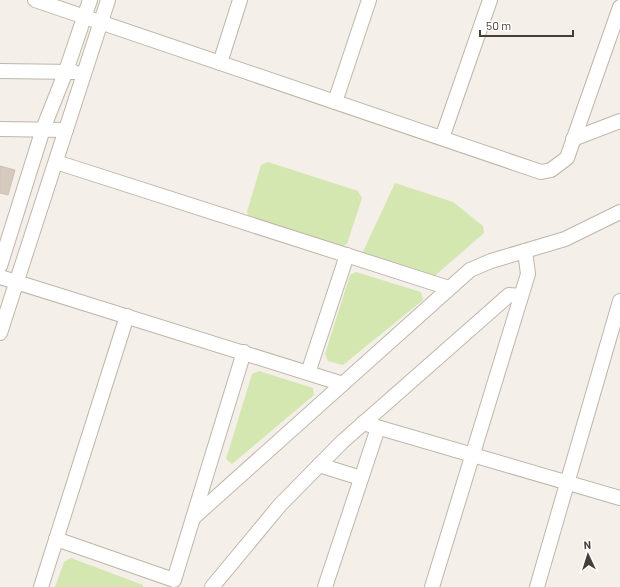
<svg xmlns="http://www.w3.org/2000/svg" width="620" height="587" font-family="Barlow,sans-serif">
	<rect width="100%" height="100%" fill="#f4efe8"/>
	<g fill="#d4e7b1">
		<path d="M268,162L358,191L362,198L347,244L341,247L250,218L247,212L261,165Z"/>
		<path d="M395,183L453,202L483,226L484,233L431,279L361,256Z"/>
		<path d="M356,272L421,292L423,300L343,365L328,361L325,354L350,275Z"/>
		<path d="M259,371L313,388L314,395L232,464L226,459L252,374Z"/>
		<path d="M71,558L143,585V587H55L64,562Z"/>
	</g>
	<path fill="#d5cabd" stroke="#d0c1b1" d="M0,166L15,170L8,195L0,193Z"/>
	<g fill="none" stroke-linecap="round" stroke-linejoin="round">
		<defs>
			<g id="street">
				<path d="M35,0L541,172L551,170L567,158L620,7"/>
				<path d="M220,63L240,0"/>
				<path d="M0,71L74,72"/>
				<path d="M335,102L369,0"/>
				<path d="M0,129L66,130"/>
				<path d="M442,138L490,0"/>
				<path d="M573,139L620,121"/>
				<path d="M56,162L449,288"/>
				<path d="M0,266L43,129L66,71L90,0"/>
				<path d="M0,277L343,384"/>
				<path d="M0,333L108,0"/>
				<path d="M308,373L347,255"/>
				<path d="M363,423L620,498"/>
				<path d="M319,465L361,478"/>
				<path d="M193,518L470,270L491,261L565,239L620,212"/>
				<path d="M56,539L174,580L244,352"/>
				<path d="M41,587L127,316"/>
				<path d="M212,587L280,505L342,442L509,295L521,296"/>
				<path d="M325,587L378,428"/>
				<path d="M432,587L528,274L525,251"/>
				<path d="M537,587L620,301"/>
			</g>
		</defs>
		<use href="#street" stroke="#bfb6ab" stroke-width="16"/>
		<use href="#street" stroke="#fff" stroke-width="14"/>
	</g>
	<g transform="translate(588 555) rotate(356)" stroke="#ffffff" stroke-width="3" paint-order="stroke">
	<path d="M0-3L7 15L0 10L-7 15Z" fill="#473f37"/>
	<text y="-6" font-size="11" font-weight="bold" text-anchor="middle" fill="#473f37">N</text>
	</g>
	<path d="M480 30v6h93v-6" fill="none" stroke="#473f37" stroke-width="2"/>
	<text x="486" y="30" font-size="12" fill="#473f37" stroke="#ffffff" stroke-width="3" paint-order="stroke">50 m</text>
</svg>
